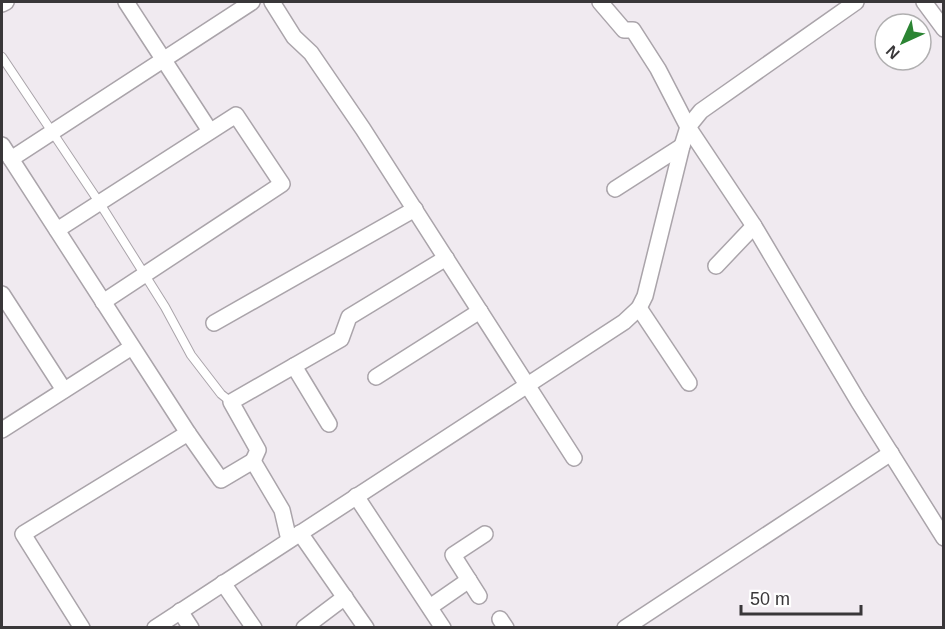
<svg xmlns="http://www.w3.org/2000/svg" width="945" height="629" font-family="Arial,sans-serif">
	<rect width="100%" height="100%" fill="#f0eaf0"/>
	<g fill="none" stroke-linecap="round" stroke-linejoin="round">
		<defs>
			<path id="lane" d="M2,57L99,202L165,307L191,355L221,394L231,402"/>
			<g id="street">
				<path d="M126,2L210,131"/>
				<path d="M272,2L294,37L311,53L363,129L574,458"/>
				<path d="M600,2L624,30H633L658,69L688,127L754,226L858,401L944,538"/>
				<path d="M924,2L944,29"/>
				<path d="M2,4L6,2"/>
				<path d="M2,145L188,433L221,480L253,461L282,510L289,540"/>
				<path d="M11,159L252,2"/>
				<path d="M615,189L682,146"/>
				<path d="M57,230L236,115L282,184L103,302"/>
				<path d="M716,266L754,226"/>
				<path d="M2,294L64,390"/>
				<path d="M639,308L689,383"/>
				<path d="M214,323L415,209"/>
				<path d="M294,366L329,424"/>
				<path d="M376,377L480,311"/>
				<path d="M2,430L132,347"/>
				<path d="M253,461L258,450L231,402L341,339L349,317L446,258"/>
				<path d="M356,496L443,628"/>
				<path d="M300,533L366,628"/>
				<path d="M223,583L254,628"/>
				<path d="M479,596L453,555L485,534"/>
				<path d="M430,607L469,580"/>
				<path d="M180,611L191,628"/>
				<path d="M500,619L506,628"/>
				<path d="M82,628L23,534L188,433"/>
				<path d="M155,628L624,322L639,308L645,296L682,146L688,127L701,111L856,2"/>
				<path d="M304,628L345,597"/>
				<path d="M625,628L891,453"/>
			</g>
		</defs>
		<use href="#lane" stroke="#aaa4aa" stroke-width="10"/>
		<use href="#street" stroke="#aaa4aa" stroke-width="18"/>
		<use href="#lane" stroke="#fff" stroke-width="8"/>
		<use href="#street" stroke="#fff" stroke-width="15"/>
	</g>
	<rect width="945" height="629" fill="none" stroke="#393739" stroke-width="6"/>
	<g transform="translate(903 42) rotate(225)"><circle r="28" fill="#ffffff" stroke="#b0afb0" stroke-width="1.5"/>
	<path d="M0-4.5L10 22L0 15L-10 22Z" fill="#2b8433"/>
	<text y="-9" font-size="16" font-weight="bold" text-anchor="middle" fill="#393739">N</text>
	</g>
	<path d="M741 605v9h120v-9" fill="none" stroke="#393739" stroke-width="3"/>
	<text x="750" y="605" font-size="18" fill="#393739" stroke="#ffffff" stroke-width="4.5" paint-order="stroke">50 m</text>
</svg>
